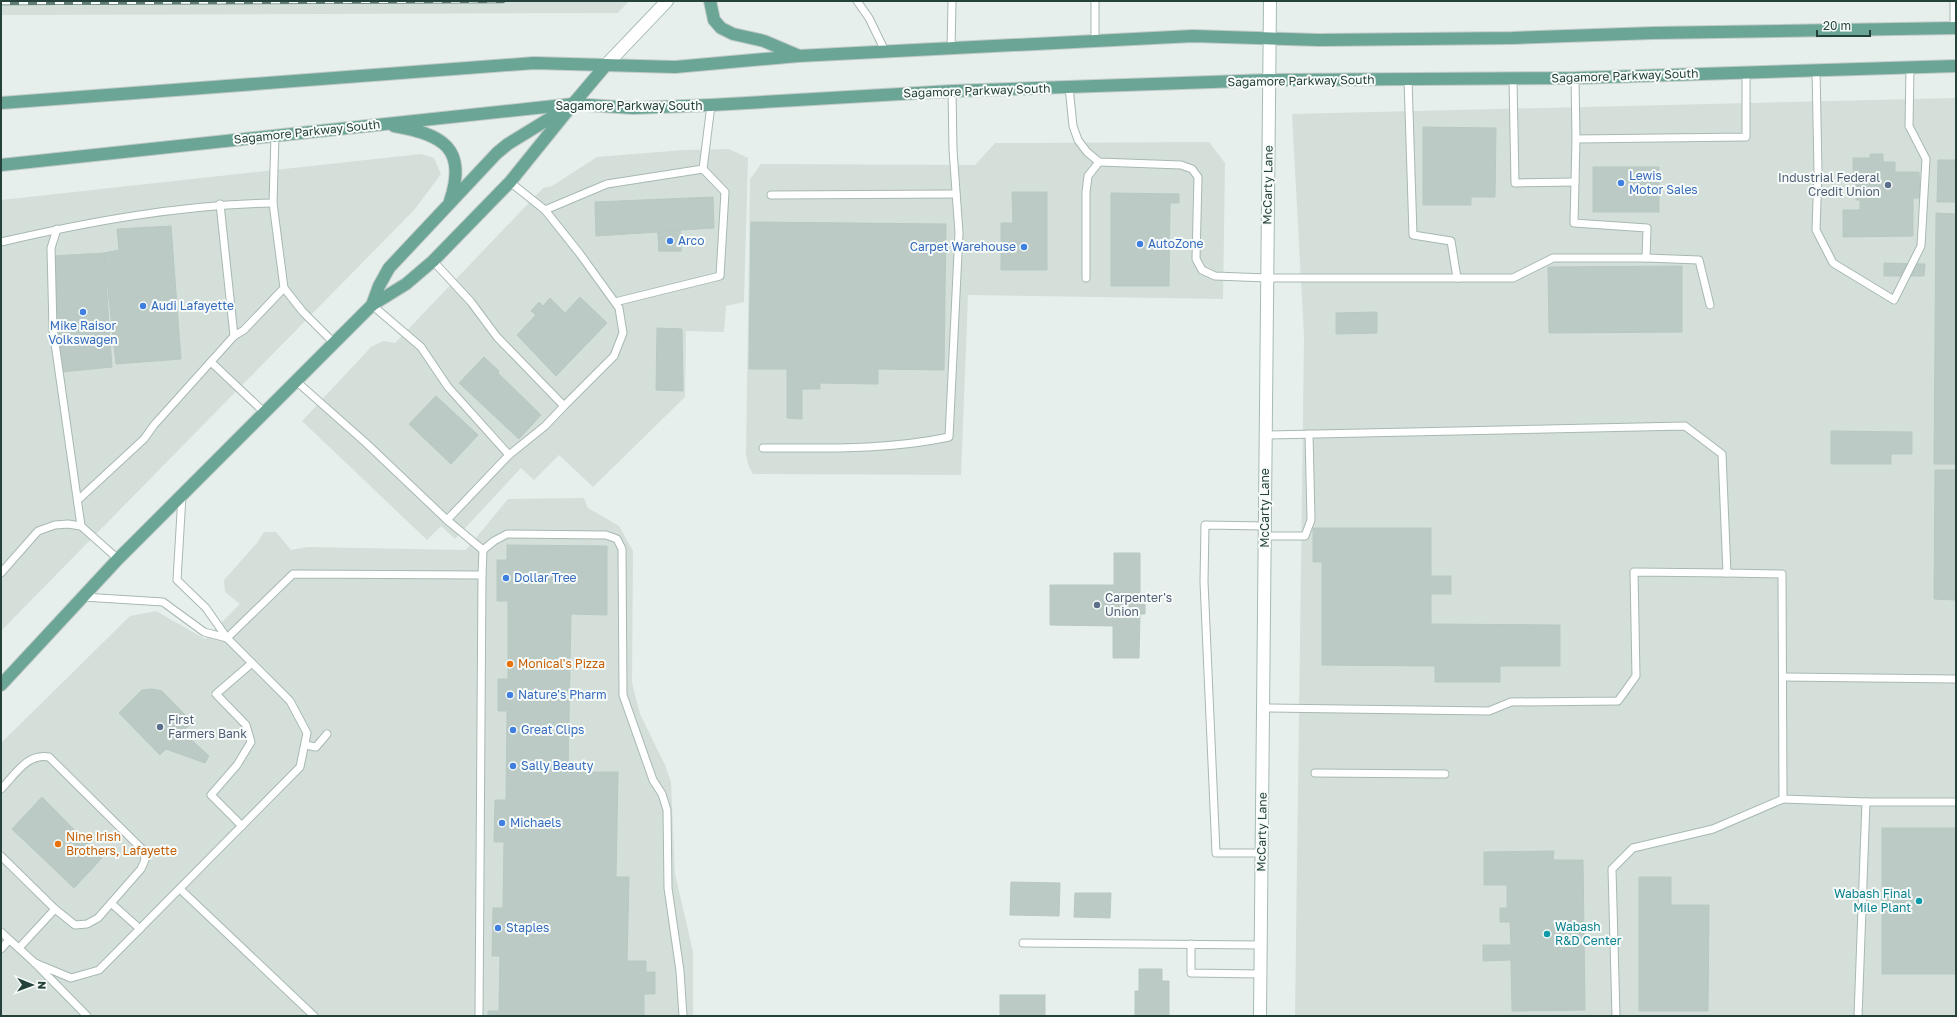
<svg xmlns="http://www.w3.org/2000/svg" width="1957" height="1017" font-family="'Golos Text',sans-serif">
	<rect width="100%" height="100%" fill="#e6efeb"/>
	<g fill="#d4dfda">
		<path d="M1,1H629L618,13L1,15Z"/>
		<path d="M1956,98V1016H1295L1304,337L1292,114Z"/>
		<path d="M1209,142L1225,163L1223,299L968,295L961,475L753,474L749,467L746,454L750,179L761,164L975,165L995,143Z"/>
		<path d="M729,149L748,158L744,302L726,306L724,332L686,331L685,397L593,487L559,455L534,480L521,468L455,539L441,526L427,540L302,421L371,347L383,341L395,343L543,188L552,186L597,157L683,150Z"/>
		<path d="M421,154L434,158L441,174L415,209L1,631V200Z"/>
		<path d="M584,498L588,508L619,526L633,551L632,683L640,714L665,765L671,782L675,874L693,952V1016H1V743L130,616L156,611L205,639L240,604L225,592L224,580L257,543L264,532H276L291,550L308,547L466,550L508,499Z"/>
	</g>
	<g fill="#bbcac4" stroke="#b8c9c2">
		<path d="M1423,127L1496,128L1495,197H1471V205H1423Z"/>
		<path d="M1870,154H1883V162H1895V172H1919L1920,198H1913V236L1843,237V210H1860V200H1856V172H1853V158H1870Z"/>
		<path d="M1938,160H1956V202H1937Z"/>
		<rect x="1593" y="167" width="66" height="45"/>
		<path d="M1012,192H1047V270H1001V223H1013Z"/>
		<path d="M1111,193L1179,194V203H1170L1169,286H1111Z"/>
		<path d="M713,197L714,228L680,230L681,251H659L658,232L596,236L595,202Z"/>
		<path d="M1936,213L1956,214V464H1934Z"/>
		<path d="M751,222L946,224L944,370L878,369V384L820,383V389H802V419L787,418V369H749Z"/>
		<path d="M171,226L181,359L116,364L104,253L119,250L117,229Z"/>
		<path d="M680,230L681,251H659L658,232Z"/>
		<path d="M104,253L112,367L61,372L53,256Z"/>
		<path d="M1884,263L1925,264L1924,276H1884Z"/>
		<path d="M1682,266V332L1549,333L1548,267Z"/>
		<path d="M580,297L607,323L556,376L517,335L536,315L531,311L539,302L543,306L550,298L565,313Z"/>
		<path d="M1377,312V333L1336,334V313Z"/>
		<path d="M657,328L682,329L683,391L656,390Z"/>
		<path d="M484,357L499,371L498,373L541,415L519,439L459,383Z"/>
		<path d="M436,396L478,435L451,464L409,424Z"/>
		<path d="M1831,431L1912,432V454H1891V464H1831Z"/>
		<path d="M1935,470H1956V600L1934,599Z"/>
		<path d="M1313,528H1431V576H1451V594H1431V624L1560,625V666H1500V682H1435V666L1322,665V562H1313Z"/>
		<path d="M507,545L607,546V615L571,614L568,772H618L616,877H629L627,961H646V972H655V994H644V1016H488V1011H499L500,956H492L493,908H503L504,842H494L495,800H506L507,711H498V679H508V601H497V560H507Z"/>
		<path d="M1114,553H1140V597H1145V614H1140L1139,658H1113V626L1050,625V585H1114Z"/>
		<path d="M152,689L162,691L192,722L183,732L209,756L205,763L166,749L160,755L119,713L142,690Z"/>
		<path d="M42,797L102,858L74,888L12,829Z"/>
		<rect x="1882" y="828" width="74" height="146"/>
		<path d="M1554,851L1553,860H1583L1585,1010L1512,1011L1511,960L1483,961V945H1511L1510,922H1500V908H1507V885H1484V852Z"/>
		<path d="M1639,877H1671V905H1709L1708,1011H1639Z"/>
		<path d="M1011,882L1060,883L1059,916L1010,915Z"/>
		<path d="M1075,893H1111L1110,918L1074,917Z"/>
		<path d="M1139,969H1162V981H1169V1016H1135V991H1139Z"/>
		<rect x="1000" y="995" width="45" height="20"/>
	</g>
	<g fill="none" stroke-linecap="round" stroke-linejoin="round">
		<defs>
			<g id="service">
				<path d="M857,1L869,18L885,51"/>
				<path d="M1954,1V29"/>
				<path d="M1095,41V1"/>
				<path d="M951,49L952,1"/>
				<path d="M1816,70L1818,172L1816,230L1833,263L1894,300L1921,246L1926,159L1909,126L1910,68"/>
				<path d="M1575,78L1576,139L1746,137V72"/>
				<path d="M1408,79L1413,235L1451,241L1457,278"/>
				<path d="M1513,79L1515,183L1575,182"/>
				<path d="M1069,87L1073,126L1078,140L1087,152L1099,162L1181,165L1192,169L1198,177L1196,259L1202,270L1215,276L1267,278H1513L1553,258H1646L1699,260L1710,305"/>
				<path d="M275,136L273,203L284,288L303,312L334,343"/>
				<path d="M1576,139L1574,223L1647,228L1646,258"/>
				<path d="M510,182L545,210L607,184L703,169L711,105"/>
				<path d="M771,195L956,194"/>
				<path d="M220,204L234,336"/>
				<path d="M57,229L51,248L53,329L81,526"/>
				<path d="M1,242C92,221 180,205 273,203"/>
				<path d="M433,261L471,302L497,337L564,406L614,356L623,333L619,308L580,254L545,210"/>
				<path d="M1086,278V192L1088,176L1099,162"/>
				<path d="M615,302L720,276L725,192L703,169"/>
				<path d="M372,305L421,347L448,387L509,455L545,426L564,406"/>
				<path d="M211,362L265,413"/>
				<path d="M296,381L366,443L447,520L509,455"/>
				<path d="M1266,435L1685,426L1722,454L1727,573L1782,574L1783,799L1866,802L1858,1016"/>
				<path d="M763,448C825,448 889,450 949,437L959,233L953,150L952,91"/>
				<path d="M78,500L144,439L154,425L234,336L244,330L284,288"/>
				<path d="M1265,536H1305L1311,520L1309,434"/>
				<path d="M483,550L494,541L507,534L606,535L617,539L622,549L623,695L653,780L662,794L667,810L668,888L680,971L683,1016"/>
				<path d="M1,573L38,531L55,525L68,524L81,526L118,559"/>
				<path d="M83,597L163,602L204,632L227,638"/>
				<path d="M227,638L293,574L482,575L483,550L447,520"/>
				<path d="M1784,677L1956,679"/>
				<path d="M1263,708L1489,711L1511,702L1618,701L1636,676L1634,572L1727,573"/>
				<path d="M305,745L316,747L327,734"/>
				<path d="M1315,773L1445,774"/>
				<path d="M1,789C15,775 27,753 49,757L144,851L145,860L141,869L98,918L87,924L75,925L55,909L1,856"/>
				<path d="M1866,802H1956"/>
				<path d="M242,826L211,795L237,765L251,742L246,725L216,694L252,663"/>
				<path d="M1261,853H1216L1204,582L1205,525L1265,526"/>
				<path d="M180,889L314,1016"/>
				<path d="M111,903L140,929"/>
				<path d="M1,932L35,963L87,1016"/>
				<path d="M1023,943L1260,945"/>
				<path d="M1191,944V973L1260,974"/>
				<path d="M19,948L55,909"/>
				<path d="M1,949L9,940"/>
				<path d="M35,963L71,978L99,970L300,767L307,733L290,701L227,638L206,608L177,580L182,496"/>
				<path d="M479,1016L482,575"/>
				<path d="M1616,1016L1612,869L1633,848L1713,829L1783,799"/>
			</g>
			<g id="secondary">
				<path d="M606,65L667,1"/>
				<path d="M1260,1016L1270,1"/>
			</g>
			<g id="primary">
				<path d="M710,1L714,20L721,28L733,34L764,41L797,55"/>
				<path d="M1,103L534,63L675,67L798,56L1193,36L1319,40L1512,38L1653,33L1956,28"/>
				<path d="M394,126C442,134 468,148 450,201"/>
				<path d="M1,165L573,104L633,108L711,105L952,91L1269,80L1575,78L1956,66"/>
				<path d="M372,305L379,286L389,268L497,153L508,144L565,109"/>
				<path d="M1,685L118,559L372,305L406,284L433,261L510,182L573,104L606,65"/>
			</g>
		</defs>
		<use href="#service" stroke="#a8b8b2" stroke-width="9"/>
		<use href="#secondary" stroke="#a4bbb3" stroke-width="14"/>
		<use href="#primary" stroke="#c2cac8" stroke-width="14"/>
		<use href="#service" stroke="#fff" stroke-width="7"/>
		<use href="#secondary" stroke="#fff" stroke-width="12"/>
		<use href="#primary" stroke="#6aa596" stroke-width="12"/>
		<defs>
			<path id="rail" d="M1,3L503,1"/>
		</defs>
		<use href="#rail" stroke="#5f7d75" stroke-width="4.5"/>
		<use href="#rail" stroke="#f7fbf9" stroke-width="3" stroke-dasharray="9" stroke-linecap="butt"/>
	</g>
	<g fill="#3f7fe0" stroke="#f7fbf9" stroke-width="1.5">
		<circle cx="1621" cy="183" r="4"/>
		<circle cx="670" cy="241" r="4"/>
		<circle cx="1140" cy="244" r="4"/>
		<circle cx="1024" cy="247" r="4"/>
		<circle cx="143" cy="306" r="4"/>
		<circle cx="83" cy="312" r="4"/>
		<circle cx="506" cy="578" r="4"/>
		<circle cx="510" cy="695" r="4"/>
		<circle cx="513" cy="730" r="4"/>
		<circle cx="513" cy="766" r="4"/>
		<circle cx="502" cy="823" r="4"/>
		<circle cx="498" cy="928" r="4"/>
	</g>
	<g fill="#5c6f8a" stroke="#f7fbf9" stroke-width="1.5">
		<circle cx="1888" cy="185" r="4"/>
		<circle cx="1097" cy="605" r="4"/>
		<circle cx="160" cy="727" r="4"/>
	</g>
	<g fill="#e8710a" stroke="#f7fbf9" stroke-width="1.5">
		<circle cx="510" cy="664" r="4"/>
		<circle cx="58" cy="844" r="4"/>
	</g>
	<g fill="#0f9aa8" stroke="#f7fbf9" stroke-width="1.5">
		<circle cx="1919" cy="901" r="4"/>
		<circle cx="1547" cy="934" r="4"/>
	</g>
	<g text-anchor="middle" stroke-width="4" stroke-linejoin="round" paint-order="stroke">
		<g font-size="12" fill="#24423a" stroke="#f7fbf9">
			<text transform="translate(1625 76) rotate(-2)" y="4">Sagamore Parkway South</text>
			<text transform="translate(1301 81) rotate(-1)" y="4">Sagamore Parkway South</text>
			<text transform="translate(977 91) rotate(-2)" y="4">Sagamore Parkway South</text>
			<text x="629" y="110">Sagamore Parkway South</text>
			<text transform="translate(307 132) rotate(-6)" y="4">Sagamore Parkway South</text>
			<text transform="translate(1268 185) rotate(-89)" y="4">McCarty Lane</text>
			<text transform="translate(1265 508) rotate(-90)" y="4">McCarty Lane</text>
			<text transform="translate(1262 832) rotate(-89)" y="4">McCarty Lane</text>
		</g>
		<g font-size="12" fill="#366cbe" stroke="#f7fbf9" text-anchor="start">
			<text x="1629" y="180">Lewis<tspan x="1629" dy="14">Motor Sales</tspan></text>
			<text x="678" y="245">Arco</text>
			<text x="1148" y="248">AutoZone</text>
			<text x="1016" y="251" text-anchor="end">Carpet Warehouse</text>
			<text x="151" y="310">Audi Lafayette</text>
			<text x="83" y="330" text-anchor="middle">Mike Raisor<tspan x="83" dy="14">Volkswagen</tspan></text>
			<text x="514" y="582">Dollar Tree</text>
			<text x="518" y="699">Nature's Pharm</text>
			<text x="521" y="734">Great Clips</text>
			<text x="521" y="770">Sally Beauty</text>
			<text x="510" y="827">Michaels</text>
			<text x="506" y="932">Staples</text>
		</g>
		<g font-size="12" fill="#4e5e75" stroke="#f7fbf9" text-anchor="start">
			<text x="1880" y="182" text-anchor="end">Industrial Federal<tspan x="1880" dy="14">Credit Union</tspan></text>
			<text x="1105" y="602">Carpenter's<tspan x="1105" dy="14">Union</tspan></text>
			<text x="168" y="724">First<tspan x="168" dy="14">Farmers Bank</tspan></text>
		</g>
		<g font-size="12" fill="#c56008" stroke="#f7fbf9" text-anchor="start">
			<text x="518" y="668">Monical's Pizza</text>
			<text x="66" y="841">Nine Irish<tspan x="66" dy="14">Brothers, Lafayette</tspan></text>
		</g>
		<g font-size="12" fill="#0d838f" stroke="#f7fbf9" text-anchor="end">
			<text x="1911" y="898">Wabash Final<tspan x="1911" dy="14">Mile Plant</tspan></text>
			<text x="1555" y="931" text-anchor="start">Wabash<tspan x="1555" dy="14">R&amp;D Center</tspan></text>
		</g>
	</g>
	<rect width="1957" height="1017" fill="none" stroke="#24423a" stroke-width="4"/>
	<g transform="translate(32 985) rotate(91)" stroke="#f7fbf9" stroke-width="3" paint-order="stroke">
	<path d="M0-3L7 15L0 10L-7 15Z" fill="#24423a"/>
	<text y="-6" font-size="11" font-weight="bold" text-anchor="middle" fill="#24423a">N</text>
	</g>
	<path d="M1817 30v6h53v-6" fill="none" stroke="#24423a" stroke-width="2"/>
	<text x="1823" y="30" font-size="12" fill="#24423a" stroke="#f7fbf9" stroke-width="3" paint-order="stroke">20 m</text>
</svg>
